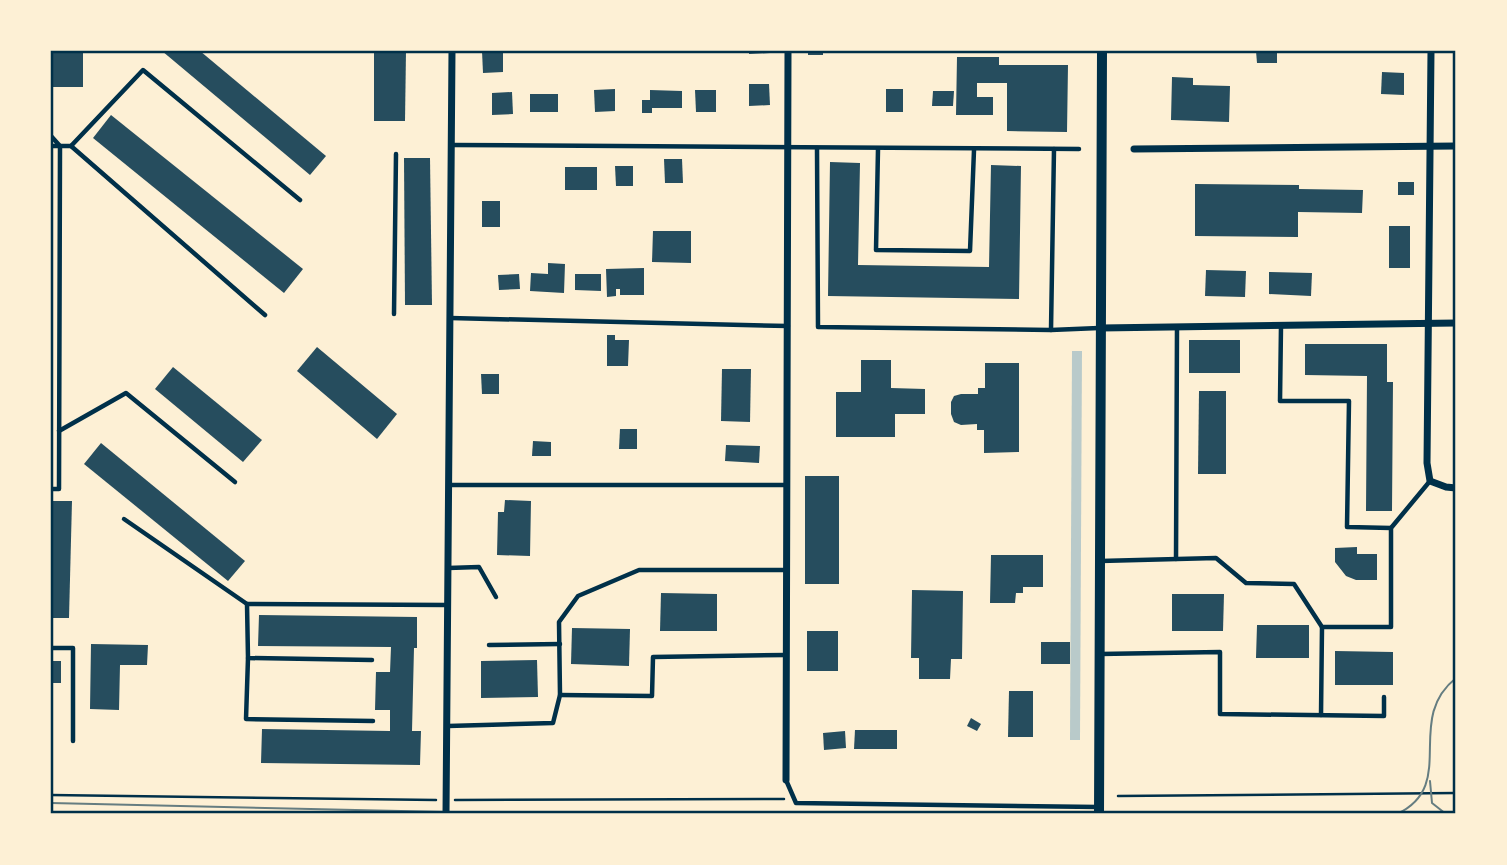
<svg xmlns="http://www.w3.org/2000/svg" width="1507" height="865" font-family="Lora,serif">
	<rect width="100%" height="100%" fill="#fdf0d5"/>
	<path fill="#b9caca" d="M1072,351H1082L1080,740H1070Z"/>
	<g fill="#264d5e">
		<rect x="53" y="51" width="30" height="36"/>
		<path d="M162,51H200L326,156L310,175Z"/>
		<path d="M374,51H406L405,121H374Z"/>
		<path d="M482,51H503V72L483,73Z"/>
		<path d="M749,51H770V53L749,54Z"/>
		<rect x="808" y="51" width="15" height="4"/>
		<path d="M1256,51H1277V63H1257Z"/>
		<path d="M957,57H999V65H1068L1067,132L1007,131V83H977V97H993V115H956Z"/>
		<path d="M1382,72L1404,73V95L1381,94Z"/>
		<path d="M1172,77L1193,78V85L1230,86L1229,122L1171,120Z"/>
		<path d="M749,84H769L770,105L749,106Z"/>
		<path d="M615,89V111L595,112L594,90Z"/>
		<rect x="886" y="89" width="17" height="23"/>
		<path d="M650,90L682,91V108H652V113H642V100H650Z"/>
		<path d="M695,90H716V112H696Z"/>
		<path d="M933,91H954L953,106H932Z"/>
		<path d="M512,92L513,114L492,115V93Z"/>
		<rect x="530" y="94" width="28" height="18"/>
		<path d="M111,115L303,269L284,293L93,138Z"/>
		<path d="M404,158H430L432,305H405Z"/>
		<path d="M664,159H682L683,183H665Z"/>
		<path d="M830,162L860,163L858,265L989,267L991,165L1021,166L1019,299L828,296Z"/>
		<path d="M615,166H633V186H616Z"/>
		<rect x="565" y="167" width="32" height="23"/>
		<rect x="1398" y="182" width="16" height="13"/>
		<path d="M1195,184L1299,185V189L1363,190L1362,213L1298,212V237L1195,236Z"/>
		<rect x="482" y="201" width="18" height="26"/>
		<rect x="1389" y="226" width="21" height="42"/>
		<path d="M653,231H691V263L652,262Z"/>
		<path d="M548,263L565,264L564,293L530,291L531,273L548,274Z"/>
		<path d="M644,268V295H620V289H616V296L607,297L606,269Z"/>
		<path d="M1206,270L1246,271L1245,297L1205,296Z"/>
		<path d="M1269,272L1312,273L1311,296L1269,294Z"/>
		<path d="M519,274L520,289L499,290L498,275Z"/>
		<path d="M575,274H601V291L575,290Z"/>
		<path d="M607,335H615V340H629L628,366H607Z"/>
		<rect x="1189" y="340" width="51" height="33"/>
		<path d="M1305,344H1387V382H1393L1392,511H1366L1367,376L1305,375Z"/>
		<path d="M317,347L397,414L377,439L297,371Z"/>
		<path d="M861,360H891V388L925,389V414H895V437H836V392H861Z"/>
		<path d="M985,363H1019V452L984,453V430H977V424L961,425L954,422L951,414V402L954,396L961,394H978V388H985Z"/>
		<path d="M173,367L262,440L243,462L155,389Z"/>
		<path d="M722,369H751L750,422L721,421Z"/>
		<path d="M481,374H499V394H482Z"/>
		<path d="M1199,391H1226V474H1198Z"/>
		<path d="M620,429H637V449H619Z"/>
		<path d="M533,441L551,442V456H532Z"/>
		<path d="M101,443L245,561L228,581L84,464Z"/>
		<path d="M726,445L760,446L759,463L725,461Z"/>
		<rect x="805" y="476" width="34" height="108"/>
		<path d="M505,500L531,501L530,556L497,555L498,512H504Z"/>
		<path d="M51,501H72L69,618H51Z"/>
		<path d="M1357,547V554H1377V580H1356L1346,576L1335,562V548Z"/>
		<path d="M991,555H1043V587H1023V593H1016L1015,603H990Z"/>
		<path d="M912,590L963,591L962,659H951L950,679H919V658H911Z"/>
		<path d="M661,593L717,594V631H660Z"/>
		<path d="M1172,594H1224L1223,631H1172Z"/>
		<path d="M259,615L417,617V648H414L412,731H421L420,765L261,763L262,729L390,731V710H375L376,672H390L391,647L258,646Z"/>
		<path d="M1257,625H1309V658H1256Z"/>
		<path d="M572,628L630,629L629,666L571,664Z"/>
		<rect x="807" y="631" width="31" height="40"/>
		<rect x="1041" y="642" width="29" height="22"/>
		<path d="M91,644L148,645L147,665H120L119,710L90,709Z"/>
		<path d="M1335,651L1393,652V685H1335Z"/>
		<path d="M537,660L538,697L481,698V661Z"/>
		<rect x="51" y="661" width="10" height="22"/>
		<path d="M1009,691H1033V737H1008Z"/>
		<path d="M971,718L981,724L977,731L967,726Z"/>
		<path d="M855,730H897V749H854Z"/>
		<path d="M845,731L846,748L824,750L823,733Z"/>
	</g>
	<g fill="none" stroke-linecap="round" stroke-linejoin="round">
		<g stroke="#003049" stroke-width="2.5">
			<path d="M51,795L436,800"/>
			<path d="M1118,796L1456,793"/>
			<path d="M455,800L784,799"/>
		</g>
		<g stroke="#003049" stroke-width="4.5">
			<path d="M51,136L60,146H51"/>
			<path d="M452,145L1079,149"/>
			<path d="M71,146L265,315"/>
			<path d="M817,148L818,327L1051,330L1099,328"/>
			<path d="M878,149L876,250L970,251L974,150"/>
			<path d="M394,314L396,154"/>
			<path d="M450,318L788,326"/>
			<path d="M1281,326L1280,401H1349L1347,527L1391,528"/>
			<path d="M1051,330L1054,149"/>
			<path d="M59,431L126,393L235,482"/>
			<path d="M449,485H787"/>
			<path d="M51,489H59L60,146H71L143,70L300,200"/>
			<path d="M124,519L247,604"/>
			<path d="M1176,559L1177,327"/>
			<path d="M1100,561L1216,558L1246,583L1294,584L1322,627H1391V528L1430,481"/>
			<path d="M448,568L479,567L496,597"/>
			<path d="M489,645L560,644"/>
			<path d="M51,648H73V741"/>
			<path d="M1100,654L1220,652V714L1384,716V697"/>
			<path d="M248,658L246,719L373,721"/>
			<path d="M372,660L248,658L247,604L447,605"/>
			<path d="M560,695L652,696L653,657L786,655"/>
			<path d="M1321,715L1322,627"/>
			<path d="M448,726L553,723L560,695L559,622L578,596L639,570H786"/>
			<path d="M786,780L796,803L1098,807"/>
		</g>
		<g stroke="#003049" stroke-width="7">
			<path d="M1431,51L1427,463L1430,481L1446,487L1456,488"/>
			<path d="M1134,149L1456,146"/>
			<path d="M1101,328L1456,323"/>
			<path d="M786,780L788,51"/>
			<path d="M446,814L452,51"/>
		</g>
		<path stroke="#003049" stroke-width="10" d="M1099,814L1102,51"/>
		<g stroke="#657d81" stroke-width="2">
			<path d="M1430,781L1432,803L1446,814"/>
			<path d="M51,803L446,812L783,814"/>
			<path d="M1397,814C1459,785 1403,720 1456,678"/>
		</g>
	</g>
	<rect width="1507" height="865" fill="none" stroke="#fdf0d5" stroke-width="105"/>
	<rect x="52" y="52" width="1402" height="760" fill="none" stroke="#003049" stroke-width="2.5"/>
</svg>
